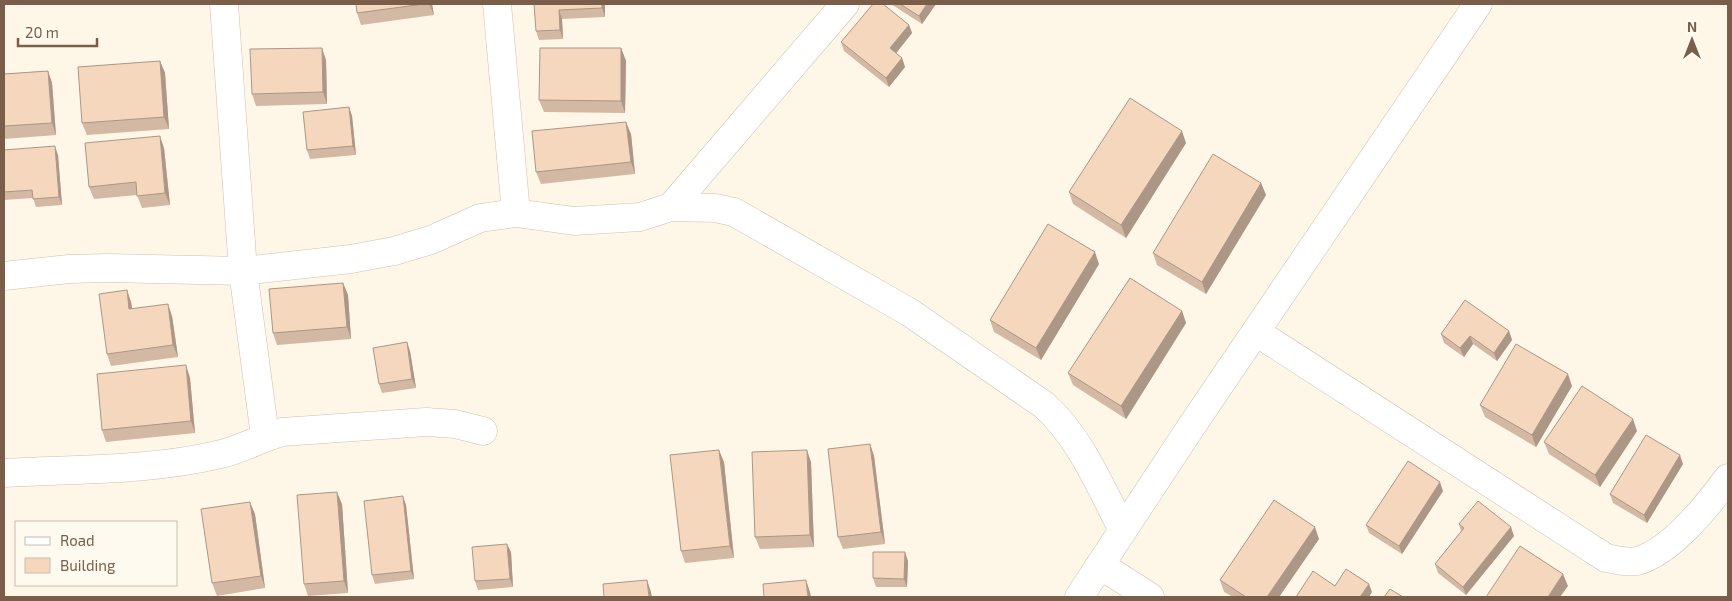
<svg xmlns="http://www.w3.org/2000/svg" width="1732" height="601" font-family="'Exo 2',sans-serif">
	<rect width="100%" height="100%" fill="#fef7e8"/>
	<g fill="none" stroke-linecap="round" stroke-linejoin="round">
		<defs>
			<g id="minor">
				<path d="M224,4L243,271L265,436"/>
				<path d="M497,4L516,213"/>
				<path d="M671,207L845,4"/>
				<path d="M4,276L69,269L108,268L243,271L351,259L394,251L431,240L480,218L516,213L574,221L640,217L671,207L715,208L734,212L909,312L1044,405C1081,438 1100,487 1123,530"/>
				<path d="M1256,332L1606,558C1616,560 1627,563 1637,561C1671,552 1708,505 1728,478"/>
				<path d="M4,473C76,469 151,471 221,454C242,449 261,438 282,432L426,422L455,424L483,431"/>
				<path d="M1100,565L1150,597"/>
				<path d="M1079,597L1191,427L1478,4"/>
			</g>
		</defs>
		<use href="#minor" stroke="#d1bfad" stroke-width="29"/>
		<use href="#minor" stroke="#fff" stroke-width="28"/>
	</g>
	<g fill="#d3b9a3">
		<path d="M356,4H432L434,15L361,25L357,13Z"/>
		<path d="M534,4H605V17L562,19L563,39L539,40L536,31Z"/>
		<path d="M891,4H936L922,24Z"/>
		<path d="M909,25L912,33L896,53L902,58L905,67L889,87L844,51L841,42Z"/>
		<path d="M621,48L626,61L625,113L544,112L539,100Z"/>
		<path d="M326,60L327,104L256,106L252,94Z"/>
		<path d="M160,61L165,73L169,129L87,135L82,123Z"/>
		<path d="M48,71L52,83L56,135L4,139V74Z"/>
		<path d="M349,107L352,116L356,155L310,159L307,150Z"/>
		<path d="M631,134L635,174L541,184L536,172Z"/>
		<path d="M1186,143L1126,238L1073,204L1069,192Z"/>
		<path d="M164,148L170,205L142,208L137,195L94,199L89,187Z"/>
		<path d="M4,150L58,155L62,205L36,207L33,198L4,200Z"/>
		<path d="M1261,183L1266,195L1206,294L1157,265L1153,253Z"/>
		<path d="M1099,264L1041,360L994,332L990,320Z"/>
		<path d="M343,283L348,295L351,339L277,345L273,333Z"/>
		<path d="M127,290L131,302L132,308L172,316L178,357L111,366L107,354Z"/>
		<path d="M1182,311L1186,323L1126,419L1073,385L1068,373Z"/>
		<path d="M1509,331L1512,340L1497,361L1473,344L1464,357L1444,343L1441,334Z"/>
		<path d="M410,351L416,388L382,393L379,384Z"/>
		<path d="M190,378L195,433L106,442L102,430Z"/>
		<path d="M1572,386L1536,447L1485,417L1480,405Z"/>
		<path d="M1637,431L1600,487L1549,454L1544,442Z"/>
		<path d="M870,444L874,456L885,544L843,549L838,537Z"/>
		<path d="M724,462L734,558L685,563L681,551Z"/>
		<path d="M811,462L814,547L760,549L755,537Z"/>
		<path d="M1683,464L1647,523L1613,503L1610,494Z"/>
		<path d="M1443,491L1402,554L1369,533L1366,525Z"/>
		<path d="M342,504L348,593L308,596L304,584Z"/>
		<path d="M406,505L414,579L375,584L372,575Z"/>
		<path d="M255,514L265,588L217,596L212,583Z"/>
		<path d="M1459,524L1514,536L1466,595L1438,573L1435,564L1461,531Z"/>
		<path d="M1319,539L1279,597H1233L1224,592L1220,580Z"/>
		<path d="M511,552L513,587L478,590L475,581Z"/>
		<path d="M908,561L907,587H876L873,578Z"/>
	</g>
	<g fill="#ac9685">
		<path d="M429,4H432L434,15Z"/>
		<path d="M602,4H605V17L602,8Z"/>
		<path d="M927,4H936L922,24L919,16Z"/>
		<path d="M559,10L562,19L563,39L560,30Z"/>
		<path d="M909,25L912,33L893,57L890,48Z"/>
		<path d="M322,48L326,60L327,104L323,92Z"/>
		<path d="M621,48L626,61L625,113L621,101Z"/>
		<path d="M902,58L905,67L889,87L886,78Z"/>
		<path d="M160,61L165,73L169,129L164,117Z"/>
		<path d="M48,71L52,83L56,135L52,123Z"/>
		<path d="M349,107L352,116L356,155L353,146Z"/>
		<path d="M626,122L631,134L635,174L631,162Z"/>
		<path d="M1182,131L1186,143L1126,238L1121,225Z"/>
		<path d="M160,136L164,148L170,205L165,193Z"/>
		<path d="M55,146L58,155L62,205L59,197Z"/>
		<path d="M1261,183L1266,195L1206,294L1202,282Z"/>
		<path d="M1095,252L1099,264L1041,360L1036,348Z"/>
		<path d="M343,283L348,295L351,339L347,327Z"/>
		<path d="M127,290L131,302L134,321L129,309Z"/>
		<path d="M168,304L172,316L178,357L173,345Z"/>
		<path d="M1182,311L1186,323L1126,419L1121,406Z"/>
		<path d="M1509,331L1512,340L1497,361L1494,353Z"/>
		<path d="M1470,336L1473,344L1464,357L1460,348Z"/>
		<path d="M407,342L410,351L416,388L412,379Z"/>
		<path d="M186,365L190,378L195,433L191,421Z"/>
		<path d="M1568,374L1572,386L1536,447L1532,435Z"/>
		<path d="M1633,419L1637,431L1600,487L1595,475Z"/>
		<path d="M870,444L874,456L885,544L881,532Z"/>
		<path d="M719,450L724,462L734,558L730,546Z"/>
		<path d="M807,450L811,462L814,547L810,535Z"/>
		<path d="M1680,455L1683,464L1647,523L1644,515Z"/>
		<path d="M1440,482L1443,491L1402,554L1399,546Z"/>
		<path d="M337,492L342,504L348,593L344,581Z"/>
		<path d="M403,496L406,505L414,579L411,571Z"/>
		<path d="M250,502L255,514L265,588L261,576Z"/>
		<path d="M1315,527L1319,539L1279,597H1267Z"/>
		<path d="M1511,527L1514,536L1466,595L1463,587Z"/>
		<path d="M507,544L511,552L513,587L510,579Z"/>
		<path d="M905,552L908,561L907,587L904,579Z"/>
		<path d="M1563,574L1568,586L1560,597H1548Z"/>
		<path d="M647,580L651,592L652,597H649Z"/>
		<path d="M806,580L810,592L811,597H808Z"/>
		<path d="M1369,584L1372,592L1369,597H1360Z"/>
	</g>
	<g fill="#f5d7be" stroke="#ac9685">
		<path d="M356,4H424L357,13Z"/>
		<path d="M534,4H602V8L559,10L560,30L536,31Z"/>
		<path d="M873,4H883L909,25L890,48L902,58L886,78L841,42Z"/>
		<path d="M900,4H927L919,16Z"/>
		<path d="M322,48L323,92L252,94L250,49Z"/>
		<path d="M540,48H621V101L539,100Z"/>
		<path d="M160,61L164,117L82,123L78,67Z"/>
		<path d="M48,71L52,123L4,126V74Z"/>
		<path d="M1130,98L1182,131L1121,225L1069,192Z"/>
		<path d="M349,107L353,146L307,150L303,112Z"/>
		<path d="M626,122L631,162L536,172L532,131Z"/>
		<path d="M160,136L165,193L137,196L136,182L89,187L85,143Z"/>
		<path d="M55,146L59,197L33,199L32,190L4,192V150Z"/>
		<path d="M1213,154L1261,183L1202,282L1153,253Z"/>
		<path d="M1048,224L1095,252L1036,348L990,320Z"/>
		<path d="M1130,278L1182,311L1121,406L1068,373Z"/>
		<path d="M343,283L347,327L273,333L269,289Z"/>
		<path d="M127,290L129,309L168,304L173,345L107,354L99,294Z"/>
		<path d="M1465,300L1509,331L1494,353L1470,336L1460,348L1441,334Z"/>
		<path d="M407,342L412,379L379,384L373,348Z"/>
		<path d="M1516,344L1568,374L1532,435L1480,405Z"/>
		<path d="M186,365L191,421L102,430L97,374Z"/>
		<path d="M1582,386L1633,419L1595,475L1544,442Z"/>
		<path d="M1646,435L1680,455L1644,515L1610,494Z"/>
		<path d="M870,444L881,532L838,537L828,449Z"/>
		<path d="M719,450L730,546L681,551L670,455Z"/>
		<path d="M807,450L810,535L755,537L752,452Z"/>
		<path d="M1408,461L1440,482L1399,546L1366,525Z"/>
		<path d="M337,492L344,581L304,584L297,495Z"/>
		<path d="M403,496L411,571L372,575L364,501Z"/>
		<path d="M1274,500L1315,527L1267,597H1246L1220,580Z"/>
		<path d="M1478,501L1511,527L1463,587L1435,564L1464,528L1459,524Z"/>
		<path d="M250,502L261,576L212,583L201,509Z"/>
		<path d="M507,544L510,579L475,581L472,547Z"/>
		<path d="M1520,546L1563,574L1548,597H1486Z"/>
		<path d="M873,552H905L904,579L873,578Z"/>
		<path d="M1346,569L1369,584L1360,597H1296L1313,571L1335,586Z"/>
		<path d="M647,580L649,597H604L603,584Z"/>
		<path d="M806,580L808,597H764L763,584Z"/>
		<path d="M1390,589L1403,597H1384Z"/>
	</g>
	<rect width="1732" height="601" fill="none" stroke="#7a5e4a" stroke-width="10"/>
	<rect x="15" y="521" width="162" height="65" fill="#fffaf0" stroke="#cabcae"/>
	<rect x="25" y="537" width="25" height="8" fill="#ffffff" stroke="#cabcae"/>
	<text x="60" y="546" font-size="15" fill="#7a5e4a">Road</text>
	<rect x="25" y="558" width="25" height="15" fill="#f5d7be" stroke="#cabcae"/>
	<text x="60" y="571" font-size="15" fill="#7a5e4a">Building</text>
	<g transform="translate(1692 40)" stroke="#fffaf0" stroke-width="4" paint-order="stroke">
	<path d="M0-4L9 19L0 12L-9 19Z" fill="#7a5e4a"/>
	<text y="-8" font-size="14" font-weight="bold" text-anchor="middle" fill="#7a5e4a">N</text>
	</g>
	<path d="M18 38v8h79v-8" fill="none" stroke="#7a5e4a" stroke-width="2.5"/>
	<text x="25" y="38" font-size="15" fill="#7a5e4a" stroke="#fffaf0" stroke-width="4" paint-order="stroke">20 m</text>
</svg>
